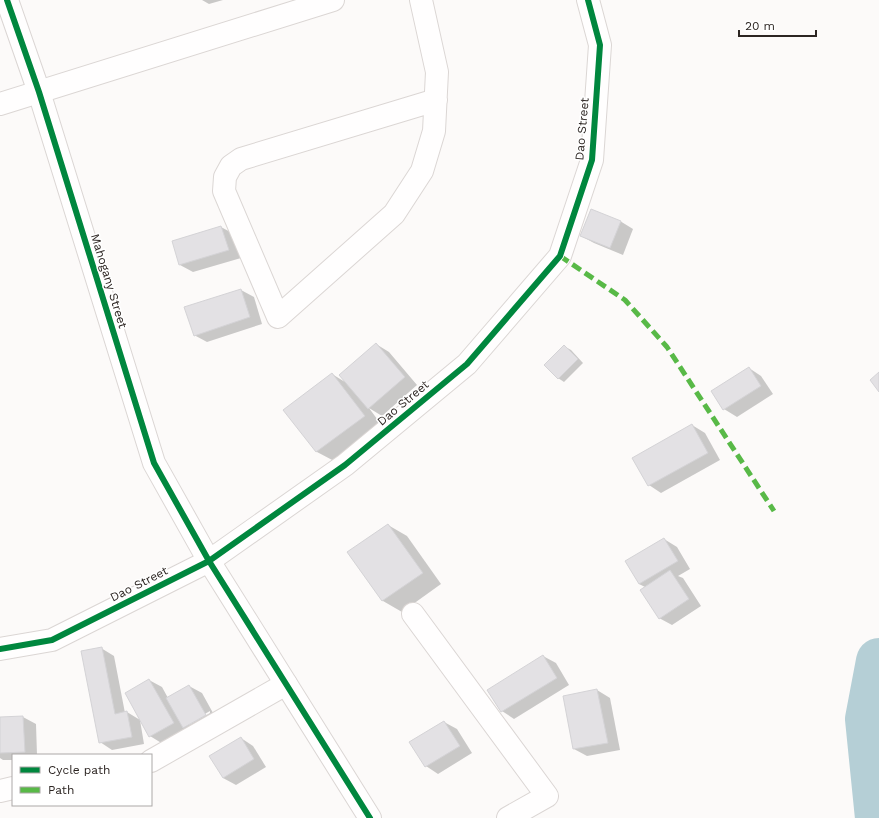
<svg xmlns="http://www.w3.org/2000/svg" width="879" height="818" font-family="'Work Sans',sans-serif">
	<rect width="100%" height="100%" fill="#fcfaf9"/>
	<g fill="#0003" fill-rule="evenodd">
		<path d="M202,0H223L209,4Z"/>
		<path d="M620,221L633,229L623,255L594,243L581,236Z"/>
		<path d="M221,227L234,234L241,258L193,272L180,265L173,241Z"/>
		<path d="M241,290L254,297L262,324L207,342L194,335Z"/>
		<path d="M376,344L389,352L417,385L382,416L369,408L383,427L336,462L317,452L285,410L332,374L345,382Z"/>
		<path d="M564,346L571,350L583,363L564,382L558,378Z"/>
		<path d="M749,368L761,376L773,394L737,417L724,409Z"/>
		<path d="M692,425L705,433L720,460L661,493L649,485Z"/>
		<path d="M388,525L407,536L441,584L402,612L383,601L349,553Z"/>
		<path d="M664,539L677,547L690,569L678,576L683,578L701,606L672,625L659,618L645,587L639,584Z"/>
		<path d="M101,648L114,656L125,713L127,712L140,720L144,744L112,750L100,742Z"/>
		<path d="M543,656L556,663L569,685L514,719L502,711Z"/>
		<path d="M149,680L162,687L168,698L189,686L202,693L218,722L196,734L185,728L187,730L163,744L150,736ZM210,711V713L189,725V723Z"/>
		<path d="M597,690L610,698L620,750L587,756L574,749Z"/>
		<path d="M23,717L36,724L37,755H13V760H3L0,758V718Z"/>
		<path d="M444,722L457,729L472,753L438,774L426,766Z"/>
		<path d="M241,738L253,746L266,767L236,785L223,778Z"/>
	</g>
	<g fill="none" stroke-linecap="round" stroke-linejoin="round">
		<path stroke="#b5cfd6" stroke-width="46" d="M878,818L868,719L879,661"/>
	</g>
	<g fill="#e3e1e4" stroke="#d4d3d6">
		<path d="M591,209L621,221L610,248L580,236Z"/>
		<path d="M221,226L229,250L179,265L172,241Z"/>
		<path d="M241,289L250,317L194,336L184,307Z"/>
		<path d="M376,343L405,377L368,409L339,375Z"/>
		<path d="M564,345L578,359L558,379L544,365Z"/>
		<path d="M749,367L761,386L723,410L711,391Z"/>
		<path d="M879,372V392L870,380Z"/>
		<path d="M332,373L365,416L316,452L283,410Z"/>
		<path d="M692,424L708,453L648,486L632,458Z"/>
		<path d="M388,524L423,573L382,601L347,552Z"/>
		<path d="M664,538L678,561L639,584L625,561Z"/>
		<path d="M670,570L689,599L659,619L640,590Z"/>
		<path d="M102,647L115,714L127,711L132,737L99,743L81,651Z"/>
		<path d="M543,655L557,678L501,712L487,690Z"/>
		<path d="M149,679L174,723L149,737L125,693Z"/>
		<path d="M189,685L206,715L183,728L166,698Z"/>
		<path d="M597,689L608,743L573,749L563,696Z"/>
		<path d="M23,716L25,752L0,753V717Z"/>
		<path d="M444,721L460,746L425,767L409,742Z"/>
		<path d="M241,737L254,759L223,778L209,756Z"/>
	</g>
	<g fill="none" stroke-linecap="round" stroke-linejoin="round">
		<defs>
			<g id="minor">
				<path d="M7,0L39,92L154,463L209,561L370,818"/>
				<path d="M421,0L437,72L434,131L422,171L394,214L278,317L224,191L225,177L231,166L241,159L436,100"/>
				<path d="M0,104L333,0"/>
				<path d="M413,614L547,796L508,818"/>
				<path d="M0,649L52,640L209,561L345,465L467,364L560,256L592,160L600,45L588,0"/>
				<path d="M151,761L286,684"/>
				<path d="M0,791L13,788"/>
			</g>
		</defs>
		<use href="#minor" stroke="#dbd6d4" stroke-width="24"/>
		<use href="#minor" stroke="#fffefe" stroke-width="22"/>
		<path stroke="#58b947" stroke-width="5" stroke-dasharray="10 5" stroke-linecap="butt" d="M560,256L625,300L667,347L774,511"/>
		<defs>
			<g id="cycleway">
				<path d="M7,0L39,92L154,463L209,561L370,818"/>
				<path d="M0,649L52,640L209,561L345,465L467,364L560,256L592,160L600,45L588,0"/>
			</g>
		</defs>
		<use href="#cycleway" stroke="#fff" stroke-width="8"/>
		<use href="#cycleway" stroke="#00873e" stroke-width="6"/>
	</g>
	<g text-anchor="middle" stroke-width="3" stroke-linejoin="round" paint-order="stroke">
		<g font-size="12" fill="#2c2522" stroke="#fff">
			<text transform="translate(582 129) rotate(-85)" y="4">Dao Street</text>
			<text transform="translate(109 281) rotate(73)" y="4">Mahogany Street</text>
			<text transform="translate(403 403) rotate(-40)" y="4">Dao Street</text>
			<text transform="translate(139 584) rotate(-27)" y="4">Dao Street</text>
		</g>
	</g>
	<rect x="12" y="754" width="140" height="52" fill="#ffffff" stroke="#aba8a7"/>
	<rect x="20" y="767" width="20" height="6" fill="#00873e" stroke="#aba8a7"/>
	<text x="48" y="774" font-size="12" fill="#2c2522">Cycle path</text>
	<rect x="20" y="787" width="20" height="6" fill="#58b947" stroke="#aba8a7"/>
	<text x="48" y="794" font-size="12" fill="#2c2522">Path</text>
	<path d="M739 30v6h77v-6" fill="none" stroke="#2c2522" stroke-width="2"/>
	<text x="745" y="30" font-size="12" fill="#2c2522" stroke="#ffffff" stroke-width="3" paint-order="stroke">20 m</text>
</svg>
